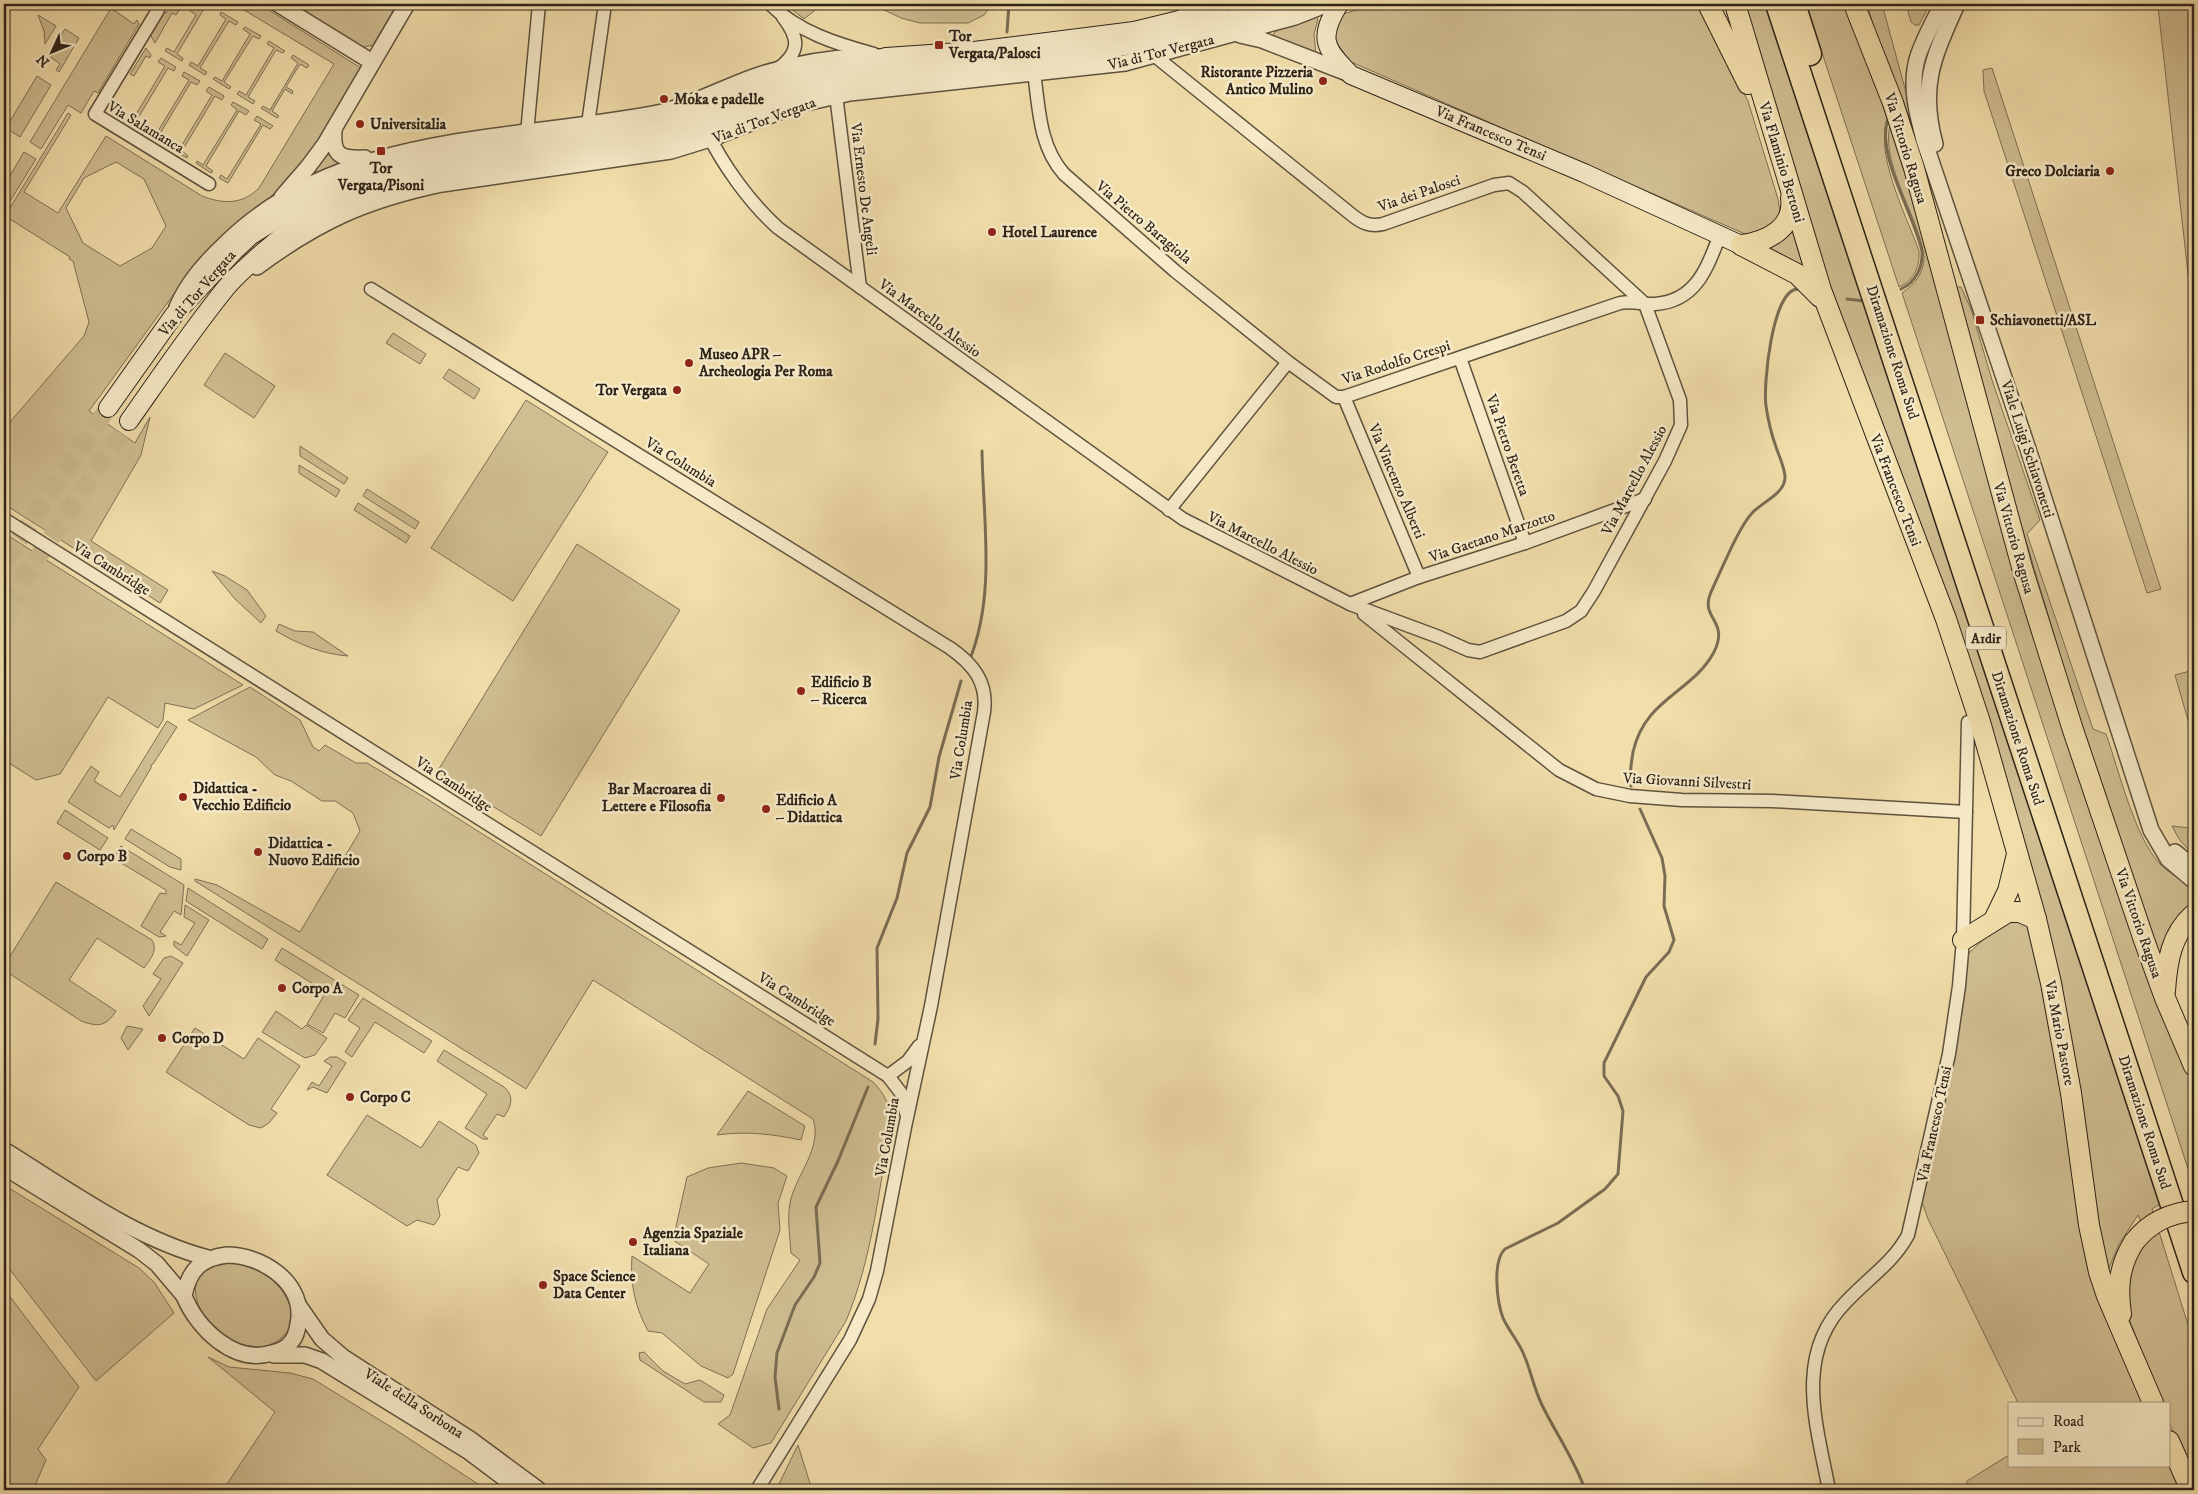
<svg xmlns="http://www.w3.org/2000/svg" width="2198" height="1494" font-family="'IM FELL DW Pica',serif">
	<rect width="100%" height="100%" fill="#f1deab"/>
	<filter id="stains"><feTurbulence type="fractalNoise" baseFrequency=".004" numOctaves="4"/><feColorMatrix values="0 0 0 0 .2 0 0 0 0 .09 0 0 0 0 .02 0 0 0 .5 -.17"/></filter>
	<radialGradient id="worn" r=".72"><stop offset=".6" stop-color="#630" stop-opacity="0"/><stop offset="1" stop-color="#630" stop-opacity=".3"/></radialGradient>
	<g fill="#d0be92" stroke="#7e7056" fill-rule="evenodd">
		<path d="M173,4H183L176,15L172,13L155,43L150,34L163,11L166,13Z"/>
		<path d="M199,4H208L214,7L212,10L205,7L177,54L183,58L182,61L165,51L167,48L174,52L196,15L189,10L193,6Z"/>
		<path d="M234,4H259L361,68L311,154L286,184L220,238L192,269L89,411L135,443L150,417L141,455L91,541L168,590L160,603L4,504V429L84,336L89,322L73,261L69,259L70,257L5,216L68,113L71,115L24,192L58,213L106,136L202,196C223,204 242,205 259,188L334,64ZM116,162L144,179L166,226L152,248L120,266L83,243L66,208L84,178Z"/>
		<path d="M288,4H397L373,45L360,48Z"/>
		<path d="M785,4H823L804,19Z"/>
		<path d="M872,4H992L984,15L968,23H920L901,18Z"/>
		<path d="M1380,4H1699L1748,101L1778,199L1780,212L1779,223L1752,237L1342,58L1333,49L1334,22L1342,14Z"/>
		<path d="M1742,4H1766L2160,1204L2152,1209L2194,1344V1484L2169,1422V1403H2162L2126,1311V1274L2148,1238L2138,1215L2119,1244L2107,1273L2050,957L1845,338Z"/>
		<path d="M1806,4H1846L1889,114C1872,151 1906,214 1919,251C1920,266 1914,281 1899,287Z"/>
		<path d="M1867,4H1882L1913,118L1910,131L1878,41Z"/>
		<path d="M1906,4H1930L1919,25H1915L1911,22Z"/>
		<path d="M2158,4H2194V327L2158,7Z"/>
		<path d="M111,8L134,24L137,20L139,24L98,93L94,91L81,113L68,105L41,149L30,142Z"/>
		<path d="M221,12L238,22L236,25L229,21L200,68L207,72L205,75L189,65L191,62L198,66L226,19L220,15Z"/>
		<path d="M38,15L56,26L45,44L44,31Z"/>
		<path d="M1315,16L1318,19L1314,34L1316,54L1273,35C1279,24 1303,20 1315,16Z"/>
		<path d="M245,27L261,36L259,39L253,36L224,82L231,87L229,89L213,79L215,77L222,81L250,34L243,29Z"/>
		<path d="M65,29L79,38L59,72L56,70L60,64L49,56Z"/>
		<path d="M269,41L285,51L283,53L276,50L248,97L255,101L253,104L237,94L239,91L246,95L274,48L267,44Z"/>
		<path d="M146,48L151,55L150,58L146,56L134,76L130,74Z"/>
		<path d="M293,55L309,65L307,68L300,64L286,87L293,91L292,94L285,89L272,111L279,116L277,118L261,108L263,106L270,110L298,63L291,58Z"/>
		<path d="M161,58L176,67L174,71L168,68L135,123L140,127L139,129L123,120L125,117L132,121L165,66L158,62Z"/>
		<path d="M1992,68L2161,589L2147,593L1984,91L1983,70Z"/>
		<path d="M184,72L200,81L197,85L191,82L158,137L164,141L163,143L147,134L148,132L155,136L189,80L182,76Z"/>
		<path d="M37,76L51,85L20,137L6,128Z"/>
		<path d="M209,87L224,96L222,100L215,96L182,151L188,156L187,158L171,149L173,146L179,150L212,95L206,91Z"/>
		<path d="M233,102L249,111L246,115L239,111L206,166L213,171L211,173L196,163L197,161L203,165L237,110L231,105Z"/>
		<path d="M257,116L273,126L270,129L263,125L228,183L219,178L221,175L227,179L261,124L254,120Z"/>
		<path d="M1892,118L2170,1028L2194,1079V1187L1902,293C1915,284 1924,273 1924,257C1919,215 1876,159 1892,118Z"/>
		<path d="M24,152L36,159L4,211V186Z"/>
		<path d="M326,153L340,162V166L313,176Z"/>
		<path d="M1790,223L1806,277L1766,249L1777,243Z"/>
		<path d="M1955,287H1961L1971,309L1992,380L2040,520L2027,534L2093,729L2106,734C2119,770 2134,836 2160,864C2170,874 2183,881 2194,888V906L2161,959L2071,692L2005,470Z"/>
		<path d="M393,333L426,354L420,364L386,343Z"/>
		<path d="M225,353L275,386L254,418L204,385Z"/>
		<path d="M449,369L480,389L474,399L443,378Z"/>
		<path d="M526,400L608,452L513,601L431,548Z"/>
		<path d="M300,446L348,478L344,484L300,456Z"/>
		<path d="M299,465L340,490L336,497L299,473Z"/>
		<path d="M367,489L419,522L415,529L363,496Z"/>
		<path d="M358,503L410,536L406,543L354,510Z"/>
		<path d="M4,533L243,685L194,709L165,703L163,720L158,728L108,697L60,774L36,780L4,760Z"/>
		<path d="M577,544L680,610L541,836L437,772Z"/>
		<path d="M212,571L225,576L247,590L266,616L261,623L235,599Z"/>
		<path d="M279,624L295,631L313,632L348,656C322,654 298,644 276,631Z"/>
		<path d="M2194,670V741L2175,675Z"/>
		<path d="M250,687L300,720L313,747L319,751L325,745L356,763H367L429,800L873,1082C885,1094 890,1105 891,1123C879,1189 872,1259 846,1321L771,1443L753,1448L718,1424L730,1415L767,1309L800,1260L791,1253C790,1237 787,1218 790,1203C795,1176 823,1148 813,1119L593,980L526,1089L195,881V879L217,885L300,932L360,831L353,813L335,801H322L291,781L275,775L256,757L188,720Z"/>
		<path d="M167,721L177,727L153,764L151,765V768L114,830L113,825L109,828L68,802L91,766L99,772L94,781L120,797Z"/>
		<path d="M65,810L108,838L100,850L57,823Z"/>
		<path d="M2172,826L2190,828L2194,826V856L2179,839Z"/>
		<path d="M131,829L181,859V870L170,867L125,839Z"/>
		<path d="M121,846L184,885L181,915L174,911L160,932L166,936L159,937L141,926L160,893L166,894V890L113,858Z"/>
		<path d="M56,882L152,940C158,951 151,958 144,968L97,938L69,980L116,1011C106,1027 98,1027 81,1021L4,970V966Z"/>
		<path d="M188,888L268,939L262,949L186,901Z"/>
		<path d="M185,905L209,920L187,956L174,946V941L181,945L195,923L184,917Z"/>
		<path d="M2006,918L2030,925L2070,1124L2144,1403H2018L1928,1219L1922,1202L1965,967L1969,953Z"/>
		<path d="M282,948L359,995L345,1018L335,1013L323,1033L307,1024L326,992L275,960Z"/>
		<path d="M171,956L183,963L149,1016L143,1006L161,979L153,974L164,958Z"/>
		<path d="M363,998L432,1041L424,1053L375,1022L352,1057L345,1052L360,1028L348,1020Z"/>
		<path d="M276,1011L302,1029L306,1025L327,1038L315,1055L305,1058L262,1032Z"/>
		<path d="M127,1026L143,1029L128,1050L121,1038Z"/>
		<path d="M195,1028L244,1059L258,1038L300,1066L271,1109L277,1113L269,1123L261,1128L249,1125L166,1072Z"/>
		<path d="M444,1050L504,1087C515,1097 511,1106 504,1117L497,1114L483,1135L488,1139H483L465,1128L487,1094L437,1061Z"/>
		<path d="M330,1057H337L346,1063L327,1093L313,1087L307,1090L312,1082L319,1086L332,1066L324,1061Z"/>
		<path d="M748,1091L805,1126L801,1140C772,1134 746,1131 717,1135Z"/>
		<path d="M367,1115L421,1148L439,1121L476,1145L479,1153L468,1171L458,1167L437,1200L440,1216L434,1225L417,1220L407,1226L327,1175Z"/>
		<path d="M741,1163L774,1168L787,1176L778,1203L780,1230L733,1374L728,1378L701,1366L662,1333L648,1331C635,1307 630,1284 632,1256L690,1293L709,1264L673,1240L687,1177L708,1168Z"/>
		<path d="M4,1185L139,1268L154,1282L174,1313L96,1381L4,1262Z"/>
		<path d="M215,1262C225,1262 237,1261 246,1264C273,1272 311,1314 280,1339C248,1365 189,1321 196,1284C196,1280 197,1276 200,1273C204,1269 210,1265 215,1262Z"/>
		<path d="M4,1289L79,1387L38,1449L46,1460L33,1490H11L4,1486Z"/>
		<path d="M644,1352L663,1371L685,1384L700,1380L724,1395L721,1402H704L640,1360L639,1353Z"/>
		<path d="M208,1357L229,1367L290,1373L313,1379L396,1430L487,1490H223L275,1412Z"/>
		<path d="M798,1445L812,1490H776Z"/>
		<path d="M2009,1455V1465H2169L2182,1490H1966L1967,1481Z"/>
	</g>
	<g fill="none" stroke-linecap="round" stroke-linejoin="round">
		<g stroke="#7a6d53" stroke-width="3">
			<path d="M1007,32L1009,4"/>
			<path d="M1887,122C1878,159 1914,214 1922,251C1923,267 1916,282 1901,289"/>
			<path d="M1847,299L1864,301"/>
			<path d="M970,659C996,593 983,520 982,451"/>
			<path d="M1631,786C1629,775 1631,764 1633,752C1645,698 1692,693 1714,652C1730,620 1699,619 1711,592C1721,571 1739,526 1753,512C1764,501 1786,493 1785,476C1784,466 1779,456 1776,447C1771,433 1768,420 1766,406C1763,386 1772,289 1798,289"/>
			<path d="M875,1044L878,1019L877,948L897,898L907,853L930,807L939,757L961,681"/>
			<path d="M779,1409L775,1377L777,1353L795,1305L814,1277L820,1263L816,1207L838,1161L868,1087"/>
			<path d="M796,1488V1490"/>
			<path d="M1585,1490C1575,1460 1556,1434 1542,1405C1534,1389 1531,1371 1524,1355C1519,1342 1509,1331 1503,1318C1497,1302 1492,1261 1505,1249L1558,1223L1605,1189L1618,1174L1623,1111L1618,1096L1604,1076V1063L1646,977L1669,952L1674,940L1664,906L1665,876L1662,858L1640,809"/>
		</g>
		<g stroke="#cab98e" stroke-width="18" stroke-dasharray="18 9" stroke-linecap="butt">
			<path d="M4,562L108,408"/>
			<path d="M4,604L39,556L129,421"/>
			<path d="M4,623L19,594"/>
		</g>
		<defs>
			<g id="minor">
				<path d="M770,4C798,32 837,44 874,54"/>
				<path d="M158,10L95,114L209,184"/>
				<path d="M1155,56L1352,215C1362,223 1370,227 1383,224L1494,185L1509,183L1523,192L1645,304"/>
				<path d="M778,69C800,52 800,39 783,17"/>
				<path d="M1034,72C1039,108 1039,146 1064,174L1175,271L1288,362L1336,397H1344L1620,303C1633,300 1643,305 1655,304C1697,301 1707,267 1720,235"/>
				<path d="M836,95L860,287"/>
				<path d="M588,124L605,4"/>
				<path d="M706,130C722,164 750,203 778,228L1183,519L1350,604L1439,637L1468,650L1480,652L1566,621L1581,611L1594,591L1665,461L1681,425L1680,400L1645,304"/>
				<path d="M527,133L539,4"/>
				<path d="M371,289L950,648C973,664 988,682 984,712L931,1006L905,1127L877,1271L869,1299L850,1340L757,1490"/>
				<path d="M1460,358L1525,543"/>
				<path d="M1344,397L1419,577"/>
				<path d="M1169,510L1288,362"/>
				<path d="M4,519L888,1076L901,1093L906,1113"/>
				<path d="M1350,604L1419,577L1525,543L1645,499"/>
				<path d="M1364,614L1559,770L1596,789L1630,796L1682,800L1773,801L1966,812"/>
				<path d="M888,1076L908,1061L919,1046"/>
				<path d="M1829,1490C1817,1426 1793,1355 1846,1302C1867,1279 1893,1263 1908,1235L1949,1054L1959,986L1963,940L1968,722"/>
			</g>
			<g id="tertiary">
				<path d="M278,4L372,62"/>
				<path d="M1942,4C1934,21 1924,38 1918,56C1909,84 1917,113 1924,140L2028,449L2151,830L2168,859L2194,881"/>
				<path d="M1240,35L1262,40L1350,74"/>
				<path d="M334,129C332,156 340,159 365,158"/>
				<path d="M1935,144C1919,85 1934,56 1957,4"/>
				<path d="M282,197L308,167L325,144L407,4"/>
				<path d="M257,267C319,221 366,200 442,184L671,151L710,139L797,105L850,93L1125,63L1295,17L1328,4"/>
				<path d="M177,307C188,282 205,263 225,244C340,130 513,142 662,112C696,103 726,86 759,75C792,64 828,58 862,57"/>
				<path d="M2175,852L2194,868"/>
				<path d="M4,1150C69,1190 133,1238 208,1258"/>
				<path d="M4,1167L139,1250L157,1264L184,1296"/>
				<path d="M227,1255C260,1255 301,1280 299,1317C298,1326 297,1336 291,1342C286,1349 279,1351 272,1353C234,1365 197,1328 184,1296C189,1270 201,1258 227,1255Z"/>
				<path d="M299,1306L322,1339L343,1357L470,1439L539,1490"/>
				<path d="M274,1355H305L322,1361L468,1451L520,1490"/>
			</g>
			<g id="secondary">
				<path d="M1339,4C1318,38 1324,48 1351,75L1584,173L1741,245"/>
				<path d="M108,408L174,315L234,251L250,236L299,205L363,174L409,161L655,126L699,114L786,80L886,57L974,51L1134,31L1179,20L1222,4"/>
				<path d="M129,421C160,377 191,331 225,289C233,279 243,270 252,262C300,217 356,184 422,174L653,140L691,129L790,92L872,75L1099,51L1173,37L1257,11L1314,4"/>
			</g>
			<g id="trunk">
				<path d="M1708,4L1748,84"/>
				<path d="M1735,4L1821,290L1946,619L1980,722L2036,919L2051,983L2071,1093L2089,1225L2099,1272L2107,1296L2153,1403"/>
				<path d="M1854,4L1893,103L1914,168L2023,571L2073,730L2144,940L2165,998L2194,1066"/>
				<path d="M1741,245L1797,274L1820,297"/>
				<path d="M1741,245C1767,242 1795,228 1791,198"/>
				<path d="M1995,918L2008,891L2017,854"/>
				<path d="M1963,940L2008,912H2020L2036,919"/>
				<path d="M2165,991C2167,962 2171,934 2194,914"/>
				<path d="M2121,1314C2117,1287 2119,1266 2134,1242"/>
				<path d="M2169,1441L2191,1490"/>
			</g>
			<g id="motorway">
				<path d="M1777,4L2194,1272"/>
				<path d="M1794,4L1810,54"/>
			</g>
		</defs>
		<use href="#minor" stroke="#5e523e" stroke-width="15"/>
		<use href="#tertiary" stroke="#5e523e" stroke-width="18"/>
		<use href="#secondary" stroke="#2d2319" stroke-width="20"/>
		<use href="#trunk" stroke="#2d2319" stroke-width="22"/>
		<use href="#motorway" stroke="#2d2319" stroke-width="25"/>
		<use href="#minor" stroke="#f6eac8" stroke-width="12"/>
		<use href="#tertiary" stroke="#f6eac8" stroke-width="15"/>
		<use href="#secondary" stroke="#f6eac8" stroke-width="18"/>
		<use href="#trunk" stroke="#f1deab" stroke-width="20"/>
		<use href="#motorway" stroke="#f1deab" stroke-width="22"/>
		<defs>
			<path id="trunk-bridge" d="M2134,1242C2150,1222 2169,1213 2194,1211"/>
		</defs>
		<use href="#trunk-bridge" stroke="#2d2319" stroke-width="22" stroke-linecap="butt"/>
		<use href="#trunk-bridge" stroke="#f1deab" stroke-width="20"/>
	</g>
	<g fill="#8f2418" stroke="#f6eac8" stroke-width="2">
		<rect x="934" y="40" width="10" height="10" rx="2.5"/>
		<circle cx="1323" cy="81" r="5"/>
		<circle cx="664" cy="99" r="5"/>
		<circle cx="360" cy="124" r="5"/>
		<rect x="376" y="146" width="10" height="10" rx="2.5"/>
		<circle cx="2110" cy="171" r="5"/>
		<circle cx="992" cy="232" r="5"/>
		<rect x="1975" y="315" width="10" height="10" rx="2.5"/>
		<circle cx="689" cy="363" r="5"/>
		<circle cx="677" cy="390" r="5"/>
		<circle cx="801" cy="691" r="5"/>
		<circle cx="183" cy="797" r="5"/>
		<circle cx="721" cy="798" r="5"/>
		<circle cx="766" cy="809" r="5"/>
		<circle cx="258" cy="852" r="5"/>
		<circle cx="67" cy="856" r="5"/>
		<circle cx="282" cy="988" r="5"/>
		<circle cx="162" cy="1038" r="5"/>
		<circle cx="350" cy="1097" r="5"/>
		<circle cx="633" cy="1242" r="5"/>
		<circle cx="543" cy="1285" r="5"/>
	</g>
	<g text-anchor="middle" stroke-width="5" stroke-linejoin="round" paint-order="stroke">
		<rect fill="#f6eac8" stroke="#695f4e" stroke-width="1" x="1966" y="626.5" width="40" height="23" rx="4"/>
		<g font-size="14" font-weight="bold" fill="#2d2319">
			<text x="1986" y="643">A1dir</text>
		</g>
		<g font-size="15" font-weight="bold" fill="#2d2319" stroke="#f6eac8" text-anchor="start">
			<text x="949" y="41">Tor<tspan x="949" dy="17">Vergata/Palosci</tspan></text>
			<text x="1313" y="77" text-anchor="end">Ristorante Pizzeria<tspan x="1313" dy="17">Antico Mulino</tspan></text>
			<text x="674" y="104">Moka e padelle</text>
			<text x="370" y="129">Universitalia</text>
			<text x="381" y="173" text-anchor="middle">Tor<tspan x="381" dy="17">Vergata/Pisoni</tspan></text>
			<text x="2100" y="176" text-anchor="end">Greco Dolciaria</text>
			<text x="1002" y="237">Hotel Laurence</text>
			<text x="1990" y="325">Schiavonetti/ASL</text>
			<text x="699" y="359">Museo APR –<tspan x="699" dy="17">Archeologia Per Roma</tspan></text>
			<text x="667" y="395" text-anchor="end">Tor Vergata</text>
			<text x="811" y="687">Edificio B<tspan x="811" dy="17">– Ricerca</tspan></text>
			<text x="193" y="793">Didattica -<tspan x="193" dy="17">Vecchio Edificio</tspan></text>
			<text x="711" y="794" text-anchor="end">Bar Macroarea di<tspan x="711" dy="17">Lettere e Filosofia</tspan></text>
			<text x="776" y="805">Edificio A<tspan x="776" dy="17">– Didattica</tspan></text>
			<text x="268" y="848">Didattica -<tspan x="268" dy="17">Nuovo Edificio</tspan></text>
			<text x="77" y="861">Corpo B</text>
			<text x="292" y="993">Corpo A</text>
			<text x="172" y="1043">Corpo D</text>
			<text x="360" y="1102">Corpo C</text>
			<text x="643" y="1238">Agenzia Spaziale<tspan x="643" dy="17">Italiana</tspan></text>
			<text x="553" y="1281">Space Science<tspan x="553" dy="17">Data Center</tspan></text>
		</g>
		<g font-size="15" fill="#2d2319" stroke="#f6eac8">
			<text transform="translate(1161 52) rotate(-14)" y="5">Via di Tor Vergata</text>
			<text transform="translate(764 120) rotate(-20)" y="5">Via di Tor Vergata</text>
			<text transform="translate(146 127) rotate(31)" y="5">Via Salamanca</text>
			<text transform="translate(1491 133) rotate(23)" y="5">Via Francesco Tensi</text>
			<text transform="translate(1906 148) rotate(73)" y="5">Via Vittorio Ragusa</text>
			<text transform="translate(1782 162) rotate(73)" y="5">Via Flaminio Bertoni</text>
			<text transform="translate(864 189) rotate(83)" y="5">Via Ernesto De Angeli</text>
			<text transform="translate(1419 193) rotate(-19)" y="5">Via dei Palosci</text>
			<text transform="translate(1144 222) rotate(40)" y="5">Via Pietro Baragiola</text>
			<text transform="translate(197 293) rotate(-49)" y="5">Via di Tor Vergata</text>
			<text transform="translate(930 318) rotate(36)" y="5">Via Marcello Alessio</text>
			<text transform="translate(1893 352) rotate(72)" y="5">Diramazione Roma Sud</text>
			<text transform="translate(1396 362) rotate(-18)" y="5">Via Rodolfo Crespi</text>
			<text transform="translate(1508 445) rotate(71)" y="5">Via Pietro Beretta</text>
			<text transform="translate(2028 449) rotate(72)" y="5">Viale Luigi Schiavonetti</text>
			<text transform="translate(681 462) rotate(32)" y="5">Via Columbia</text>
			<text transform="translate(1634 480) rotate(-62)" y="5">Via Marcello Alessio</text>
			<text transform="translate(1397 481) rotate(67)" y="5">Via Vincenzo Alberti</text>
			<text transform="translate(1896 490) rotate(69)" y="5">Via Francesco Tensi</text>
			<text transform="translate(1492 536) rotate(-19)" y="5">Via Gaetano Marzotto</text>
			<text transform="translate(2014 538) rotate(74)" y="5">Via Vittorio Ragusa</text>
			<text transform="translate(1263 543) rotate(27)" y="5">Via Marcello Alessio</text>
			<text transform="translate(112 568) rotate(32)" y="5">Via Cambridge</text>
			<text transform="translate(2018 738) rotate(72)" y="5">Diramazione Roma Sud</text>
			<text transform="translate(961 740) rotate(-81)" y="5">Via Columbia</text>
			<text transform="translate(1687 781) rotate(3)" y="5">Via Giovanni Silvestri</text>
			<text transform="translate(454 784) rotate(33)" y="5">Via Cambridge</text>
			<text transform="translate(2139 923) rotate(71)" y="5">Via Vittorio Ragusa</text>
			<text transform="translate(797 999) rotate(32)" y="5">Via Cambridge</text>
			<text transform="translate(2060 1033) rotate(79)" y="5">Via Mario Pastore</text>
			<text transform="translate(2145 1122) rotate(72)" y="5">Diramazione Roma Sud</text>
			<text transform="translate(1934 1124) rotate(-78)" y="5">Via Francesco Tensi</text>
			<text transform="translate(887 1137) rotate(-80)" y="5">Via Columbia</text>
			<text transform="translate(414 1403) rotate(33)" y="5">Viale della Sorbona</text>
		</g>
	</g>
	<rect width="2198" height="1494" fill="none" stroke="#f1deab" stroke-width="20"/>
	<rect x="5" y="5" width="2188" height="1484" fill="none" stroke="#2d2319" stroke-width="2.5"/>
	<rect x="10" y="10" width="2178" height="1474" fill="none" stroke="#2d2319"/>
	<rect x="2008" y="1402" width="162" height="65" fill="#f6eac8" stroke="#a69a82"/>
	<rect x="2018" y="1418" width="25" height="8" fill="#f6eac8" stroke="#a69a82"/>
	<text x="2053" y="1426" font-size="15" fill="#2d2319">Road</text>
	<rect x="2018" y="1439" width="25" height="15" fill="#d0be92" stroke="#a69a82"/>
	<text x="2053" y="1452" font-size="15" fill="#2d2319">Park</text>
	<g transform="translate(52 52) rotate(226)" stroke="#f6eac8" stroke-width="4" paint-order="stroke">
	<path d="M0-4L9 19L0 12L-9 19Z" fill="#2d2319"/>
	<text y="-8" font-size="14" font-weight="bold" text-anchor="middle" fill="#2d2319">N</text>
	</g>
	<rect width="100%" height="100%" filter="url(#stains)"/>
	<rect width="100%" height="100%" fill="url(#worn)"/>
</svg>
